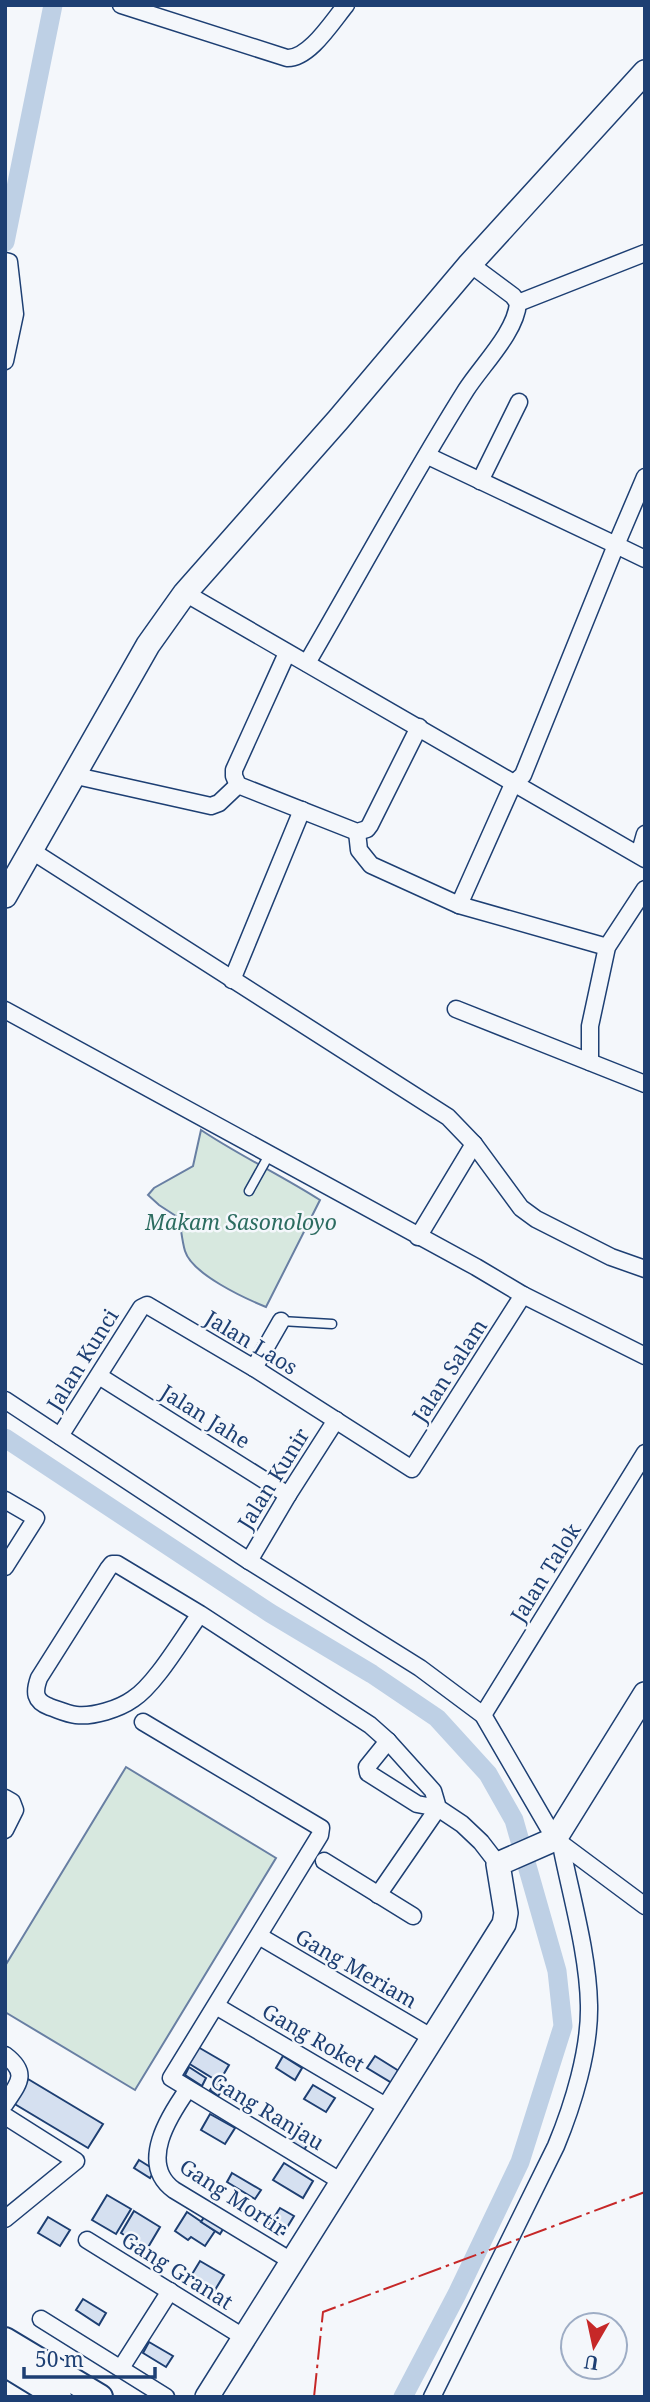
<svg xmlns="http://www.w3.org/2000/svg" width="650" height="2402" font-family="'Noto Serif',serif">
	<rect width="100%" height="100%" fill="#f4f7fb"/>
	<g fill="#d7e8df" stroke="#687fa3" stroke-width="2">
		<path d="M201,1130C240,1156 281,1175 320,1200L266,1307C244,1298 192,1274 185,1251C182,1241 181,1228 179,1218L159,1205L148,1195L154,1188L193,1166Z"/>
		<path d="M126,1767L276,1858L135,2090L5,2012V1966Z"/>
	</g>
	<g fill="none" stroke-linecap="round" stroke-linejoin="round">
		<g stroke="#bed0e5" stroke-width="19">
			<path d="M5,242L53,5"/>
			<path d="M5,1438L270,1613L372,1674L437,1718L488,1774L514,1820L557,1971L563,2026L520,2162L457,2294L403,2397"/>
		</g>
	</g>
	<g fill="#d5e0f0" stroke="#1d3f73" stroke-width="2">
		<path d="M198,2047L229,2065L219,2082L188,2063Z"/>
		<path d="M283,2056L302,2068L295,2080L276,2068Z"/>
		<path d="M375,2056L399,2071L392,2083L367,2068Z"/>
		<path d="M189,2067L206,2078L202,2086L185,2075Z"/>
		<path d="M28,2079L103,2124L88,2148L13,2103Z"/>
		<path d="M215,2083L223,2089L218,2096L210,2090Z"/>
		<path d="M313,2085L335,2098L326,2112L304,2099Z"/>
		<path d="M210,2114L235,2128L225,2144L201,2130Z"/>
		<path d="M292,2133L308,2143L303,2152L287,2142Z"/>
		<path d="M139,2160L155,2170L150,2178L134,2168Z"/>
		<path d="M284,2163L313,2181L303,2198L273,2180Z"/>
		<path d="M232,2173L261,2190L255,2199L227,2182Z"/>
		<path d="M107,2195L131,2209L116,2234L92,2220Z"/>
		<path d="M280,2208L294,2216L283,2234L269,2225Z"/>
		<path d="M134,2211L160,2227L147,2249L121,2233Z"/>
		<path d="M187,2212L215,2231L205,2246L191,2237L188,2240L175,2231Z"/>
		<path d="M206,2214L225,2226L220,2234L201,2222Z"/>
		<path d="M48,2217L70,2230L60,2246L38,2233Z"/>
		<path d="M200,2261L224,2275L215,2290L191,2276Z"/>
		<path d="M83,2299L106,2313L99,2325L76,2310Z"/>
		<path d="M149,2342L173,2356L166,2367L143,2353Z"/>
	</g>
	<g fill="none" stroke-linecap="round" stroke-linejoin="round">
		<defs>
			<g id="lane">
				<path d="M249,1191L269,1155"/>
				<path d="M281,1321L332,1324"/>
			</g>
			<g id="street">
				<path d="M121,5L287,58C309,59 332,22 346,5"/>
				<path d="M5,261L9,262L15,314L5,361"/>
				<path d="M518,303L645,253"/>
				<path d="M428,456L616,545L645,477"/>
				<path d="M480,481L519,402"/>
				<path d="M185,593L645,859"/>
				<path d="M287,653L234,770V776L238,785L357,832L367,829L370,825L419,727"/>
				<path d="M307,663C360,572 410,479 466,390C482,365 516,332 518,303L513,296L470,264"/>
				<path d="M72,775L211,806L219,803L238,785"/>
				<path d="M357,832L359,850L371,865L459,905L607,947"/>
				<path d="M32,851L448,1117L474,1144L521,1208L536,1219L611,1257L645,1269"/>
				<path d="M639,855L645,834"/>
				<path d="M459,905L513,784L523,775L616,545L645,559"/>
				<path d="M232,980L302,810"/>
				<path d="M456,1009L645,1084"/>
				<path d="M5,1010L476,1267L523,1295L645,1356"/>
				<path d="M590,1062V1026L607,947L645,889"/>
				<path d="M418,1237L474,1144"/>
				<path d="M254,1368L281,1321"/>
				<path d="M99,1376L288,1495"/>
				<path d="M5,1400L249,1561L420,1668L483,1715L555,1839L645,1906"/>
				<path d="M60,1436L141,1308L147,1305L254,1368L412,1469L523,1295"/>
				<path d="M5,1500L36,1518L5,1567"/>
				<path d="M249,1561L288,1495L336,1420"/>
				<path d="M200,1614C183,1637 156,1684 133,1699C119,1709 93,1717 76,1715C67,1714 59,1710 50,1707C34,1701 34,1692 39,1678L108,1569L112,1564H117L200,1614L370,1725L388,1741L433,1791L438,1808L462,1824L481,1842L498,1864"/>
				<path d="M483,1715L645,1453"/>
				<path d="M143,1722L321,1828L320,1835L171,2078L342,2182"/>
				<path d="M5,1798L12,1802L15,1810L5,1830"/>
				<path d="M324,1861L413,1916"/>
				<path d="M378,1895L438,1808L417,1804L368,1773L367,1767L388,1741"/>
				<path d="M259,1936L431,2037"/>
				<path d="M216,2006L389,2108"/>
				<path d="M5,2055C29,2073 19,2083 5,2104"/>
				<path d="M188,2089C169,2116 138,2164 174,2190L293,2262"/>
				<path d="M5,2116L76,2161L5,2219"/>
				<path d="M87,2240L245,2338"/>
				<path d="M41,2319L166,2397"/>
				<path d="M121,2368L170,2291"/>
				<path d="M432,2397L556,2146C573,2105 590,2050 589,2005C588,1953 571,1896 561,1845"/>
			</g>
			<g id="secondary">
				<path d="M5,896L148,645L185,593L338,420L470,264L645,72"/>
				<path d="M207,2397L504,1924L506,1913L498,1864L555,1839L645,1694"/>
			</g>
			<g id="primary">
				<path d="M5,2340L100,2397"/>
				<path d="M5,2364L59,2397"/>
			</g>
		</defs>
		<use href="#lane" stroke="#1d3f73" stroke-width="11"/>
		<use href="#street" stroke="#1d3f73" stroke-width="19"/>
		<use href="#secondary" stroke="#1d3f73" stroke-width="26"/>
		<use href="#primary" stroke="#1d3f73" stroke-width="28"/>
		<use href="#lane" stroke="#f4f7fb" stroke-width="8"/>
		<use href="#street" stroke="#f4f7fb" stroke-width="16"/>
		<use href="#secondary" stroke="#f4f7fb" stroke-width="23"/>
		<use href="#primary" stroke="#f4f7fb" stroke-width="24"/>
		<path stroke="#c62828" stroke-width="2" stroke-dasharray="24 5 3.5 5" stroke-linecap="butt" d="M314,2397L323,2312L645,2192"/>
	</g>
	<g text-anchor="middle" stroke-width="5" stroke-linejoin="round" paint-order="stroke">
		<g font-size="21" font-style="italic" fill="#2c6c60" stroke="#f4f7fb">
			<text x="241" y="1230">Makam Sasonoloyo</text>
		</g>
		<g font-size="21" fill="#1d3f73" stroke="#f4f7fb">
			<text transform="translate(251 1343) rotate(31)" y="7">Jalan Laos</text>
			<text transform="translate(83 1360) rotate(-58)" y="7">Jalan Kunci</text>
			<text transform="translate(450 1371) rotate(-57)" y="7">Jalan Salam</text>
			<text transform="translate(205 1417) rotate(32)" y="7">Jalan Jahe</text>
			<text transform="translate(274 1479) rotate(-58)" y="7">Jalan Kunir</text>
			<text transform="translate(546 1573) rotate(-58)" y="7">Jalan Talok</text>
			<text transform="translate(356 1969) rotate(30)" y="7">Gang Meriam</text>
			<text transform="translate(313 2038) rotate(30)" y="7">Gang Roket</text>
			<text transform="translate(267 2112) rotate(31)" y="7">Gang Ranjau</text>
			<text transform="translate(233 2198) rotate(33)" y="7">Gang Mortir</text>
			<text transform="translate(177 2271) rotate(32)" y="7">Gang Granat</text>
		</g>
	</g>
	<rect width="650" height="2402" fill="none" stroke="#1d3f73" stroke-width="14"/>
	<g transform="translate(594 2346) rotate(189)"><circle r="33" fill="#f4f7fb" stroke="#9eadc5" stroke-width="2"/>
	<path d="M0-5L12 26L0 18L-12 26Z" fill="#c62828"/>
	<text y="-10" font-size="19" font-weight="bold" text-anchor="middle" fill="#1d3f73">U</text>
	</g>
	<path d="M24 2367v10h131v-10" fill="none" stroke="#1d3f73" stroke-width="3.5"/>
	<text x="35" y="2367" font-size="21" fill="#1d3f73" stroke="#f4f7fb" stroke-width="5" paint-order="stroke">50 m</text>
</svg>
